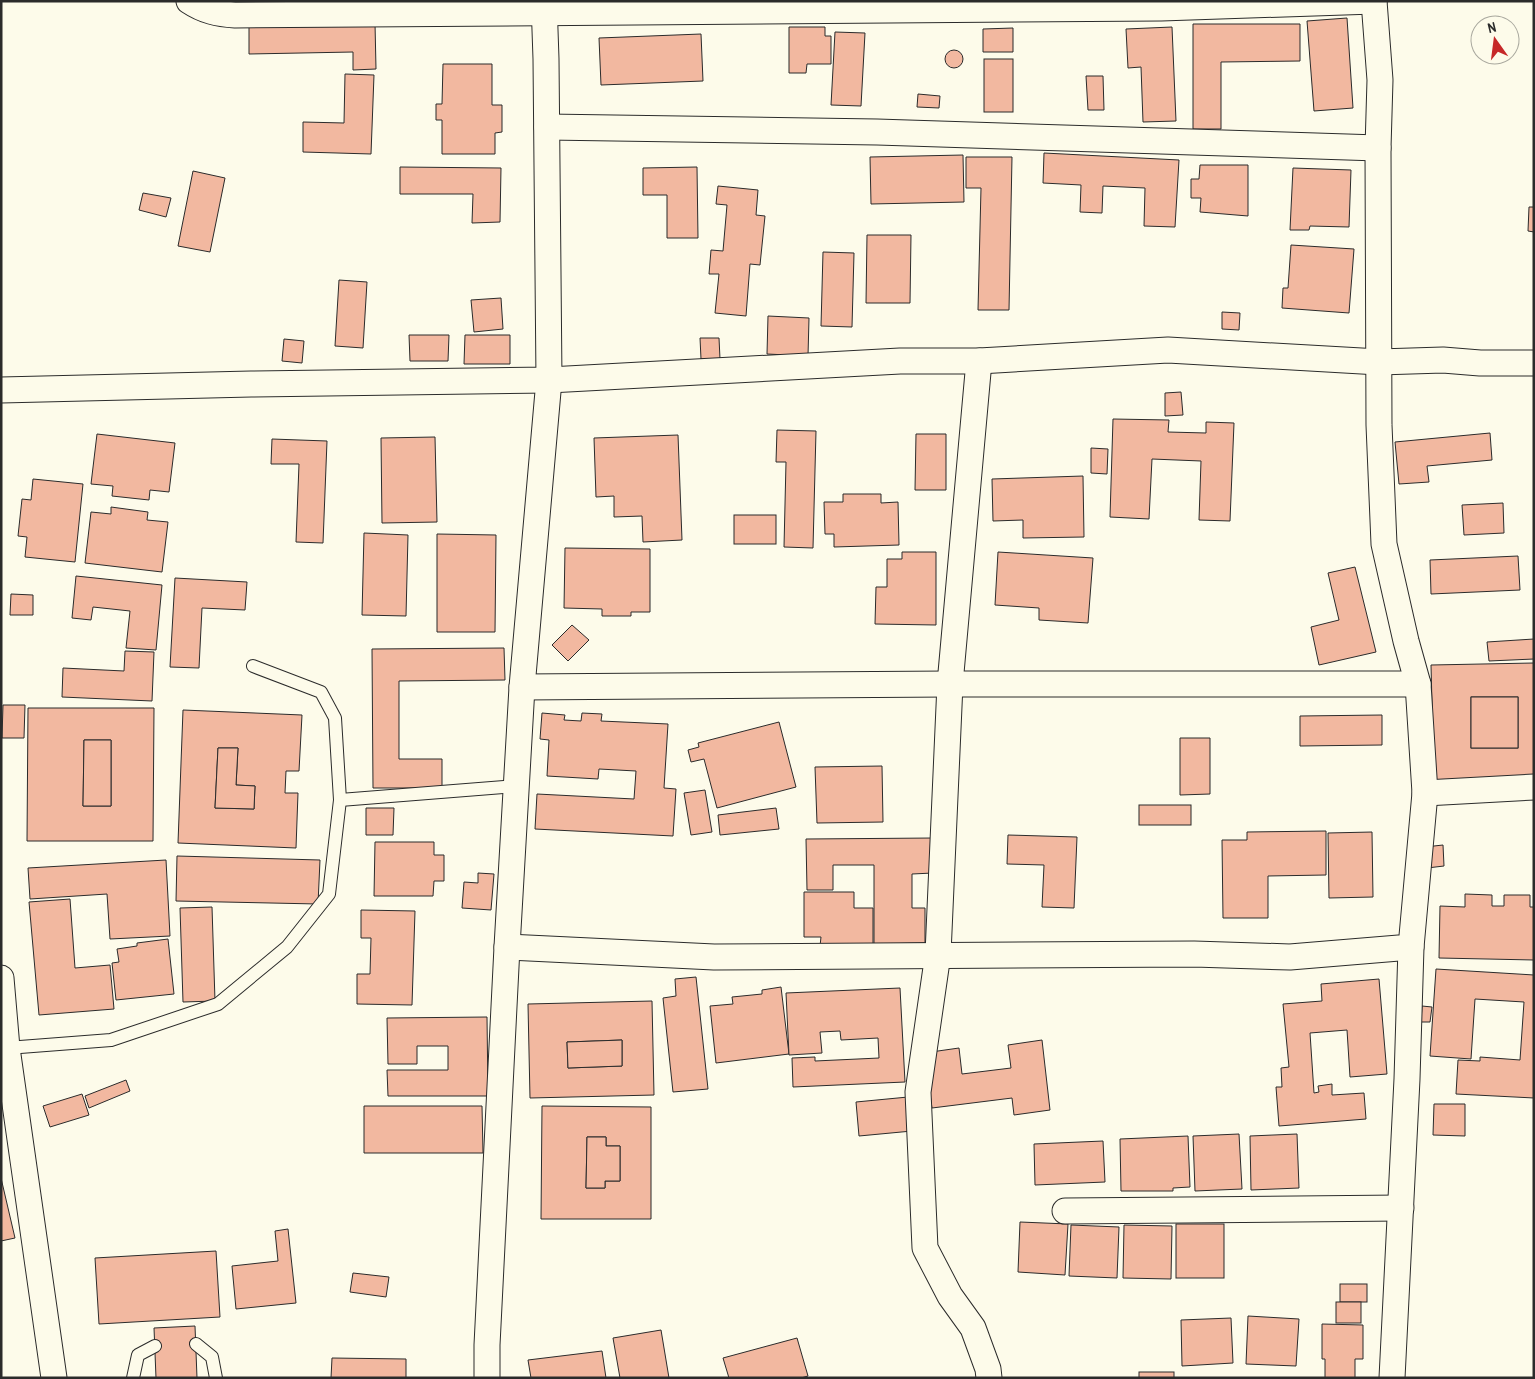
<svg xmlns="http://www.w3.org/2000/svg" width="1535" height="1379" font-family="'Archivo Narrow',sans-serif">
	<rect width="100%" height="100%" fill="#fdfbea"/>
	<g fill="#f2b8a0" stroke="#2b2b2b" fill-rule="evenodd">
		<path d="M1347,18L1353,108L1314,111L1307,21Z"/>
		<path d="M375,23L376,69L353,70V52L249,54V25Z"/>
		<path d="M1193,24H1300V61L1221,62V129H1193Z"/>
		<path d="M789,27H825V36H831V64H807L806,73H789Z"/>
		<path d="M1172,27L1176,121L1143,122L1141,67L1128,68L1126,29Z"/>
		<path d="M1013,28V52H983V29Z"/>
		<path d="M835,32L865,33L861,106L831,105Z"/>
		<path d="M701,34L703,81L601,85L599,38Z"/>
		<circle cx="954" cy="59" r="9"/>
		<rect x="984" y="59" width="29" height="53"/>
		<path d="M443,64H492V105H502V132L495,133V154H442V120H436V104H442Z"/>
		<path d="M345,74L374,75L371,154L303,152V122L344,123Z"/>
		<path d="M1086,76H1103L1104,110H1088Z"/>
		<path d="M918,94L940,96L939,108L917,107Z"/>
		<path d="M1044,153L1179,160L1175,227L1144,226L1145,188L1103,186L1102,213L1080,212L1081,185L1043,183Z"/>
		<path d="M963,155L964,202L871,204L870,157Z"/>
		<path d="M966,157H1012L1009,310H978L981,188H966Z"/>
		<path d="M1200,165H1248V216L1200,212L1201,198H1191V179H1199Z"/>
		<path d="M400,167L501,168L500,222L472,223L473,194H400Z"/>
		<path d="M697,167L698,238H667V195H643V168Z"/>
		<path d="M1293,168L1351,170L1349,227L1310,226L1309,230H1290Z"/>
		<path d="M193,171L225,178L210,252L178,246Z"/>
		<path d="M718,186L758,190L756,215L765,216L760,265L750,264L746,316L715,313L719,274H709L711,250L723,251L727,205L716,204Z"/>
		<path d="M143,193L171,198L166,217L139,210Z"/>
		<path d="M1529,207H1534V232L1528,231Z"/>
		<path d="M867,235H911L910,303H866Z"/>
		<path d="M1291,245L1354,249L1349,313L1282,308L1283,288H1288Z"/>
		<path d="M823,252L854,253L852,327L821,326Z"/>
		<path d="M339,280L367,282L363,348L335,346Z"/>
		<path d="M501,298L503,329L474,332L471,300Z"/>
		<path d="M1222,312L1240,313L1239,330L1222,329Z"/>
		<path d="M768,316L809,318L808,356L767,354Z"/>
		<path d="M409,335H449L448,361H410Z"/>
		<path d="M465,335H510V364H464Z"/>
		<path d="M700,338H719L720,359H701Z"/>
		<path d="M284,339L304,341L302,363L282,361Z"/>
		<path d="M1181,392L1183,415L1165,416V393Z"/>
		<path d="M1113,419L1169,420L1168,432L1206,433V422L1234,423L1230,521L1199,520L1201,461L1152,459L1149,519L1110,517Z"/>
		<path d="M777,430L816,431L813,548L784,547L786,462H776Z"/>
		<path d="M1490,433L1492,460L1427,466L1429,482L1399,484L1395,442Z"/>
		<path d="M97,434L175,443L169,492L150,490L149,500L112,496L113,486L91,484Z"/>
		<path d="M916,434H946V490H915Z"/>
		<path d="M678,435L682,540L643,542L642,516L614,517V496L596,497L594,438Z"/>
		<path d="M435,437L437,522L382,523L381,438Z"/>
		<path d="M272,439L327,441L323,543L296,542L299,464H271Z"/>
		<path d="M1091,448L1108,449L1107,474L1091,473Z"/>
		<path d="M1083,476L1084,537L1023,538V520L993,521L992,479Z"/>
		<path d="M33,479L83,484L75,562L25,557L27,537L18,536L22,499L31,500Z"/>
		<path d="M843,494H881V503L898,502L899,545L834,547V534H825L824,502H843Z"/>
		<path d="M1503,503L1504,533L1464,535L1462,505Z"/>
		<path d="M111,507L148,512L147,520L168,522L162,572L85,563L91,512L111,514Z"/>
		<rect x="734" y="515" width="42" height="29"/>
		<path d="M364,533L408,535L406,616L362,615Z"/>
		<path d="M437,534L496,535L495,632H437Z"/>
		<path d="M565,548L650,549V612H631V616H602V609L564,608Z"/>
		<path d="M902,552H936V625L875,624L876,587H887V559H902Z"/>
		<path d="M998,552L1093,558L1088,623L1039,620V608L995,605Z"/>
		<path d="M1518,556L1520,590L1431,594L1430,560Z"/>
		<path d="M1355,567L1376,652L1319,665L1311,627L1339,620L1328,573Z"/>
		<path d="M76,576L162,585L156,650L126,648L130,611L93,607L91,620L72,618Z"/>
		<path d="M175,578L247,582L245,610L202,608L199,668L170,667Z"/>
		<path d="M11,594L33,595V615H10Z"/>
		<path d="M572,625L589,640L568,661L552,645Z"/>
		<path d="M1534,639V659L1489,661L1487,642Z"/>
		<path d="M504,648L505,680L399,681V759H442V788H373L372,649Z"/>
		<path d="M125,651L154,652L152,701L62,697L63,668L124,671Z"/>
		<path d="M1534,663V781L1434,784L1431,665ZM1471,697H1518V748H1471Z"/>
		<rect x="1471" y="697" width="47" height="51"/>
		<path d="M3,705H25L24,738H2Z"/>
		<path d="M28,708H154L153,841H27ZM84,740H111V806H83Z"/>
		<path d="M183,710L302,715L299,771H286L285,793H298L296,848L178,843ZM218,748H238L236,785L255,786L254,809L215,808Z"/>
		<path d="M542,713L565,715L564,720L581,721L582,713L602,714L601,721L668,724L664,788L676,789L673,836L535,829L537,794L634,799L636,771L599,769L598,779L547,776L549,740L540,739Z"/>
		<path d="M1382,715V745L1300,746V716Z"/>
		<path d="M779,722L796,787L717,808L704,759L691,762L688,750L699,747L698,743Z"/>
		<path d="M1180,738H1210V794L1180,795Z"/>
		<path d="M84,740H111V806H83Z"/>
		<path d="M218,748H238L236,785L255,786L254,809L215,808Z"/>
		<path d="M882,766L883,822L817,823L815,767Z"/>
		<path d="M705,790L712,832L691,835L684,793Z"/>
		<rect x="1139" y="805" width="52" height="20"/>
		<path d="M366,808H394L393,835H366Z"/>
		<path d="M776,808L779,829L720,835L718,815Z"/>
		<path d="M1326,831V875L1268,876V918H1223L1222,840H1247V832Z"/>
		<path d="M1372,832L1373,897L1329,898L1328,833Z"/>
		<path d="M1008,835L1077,837L1074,908L1042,907L1044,865L1007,864Z"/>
		<path d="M933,838V873L912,874V908H925V943L874,944V865H833V890H807L806,839Z"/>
		<path d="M375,842H434V855H444V881H434L433,896H374Z"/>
		<path d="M1443,845L1444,866L1427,868L1425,847Z"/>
		<path d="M177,856L320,860L318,904L176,901Z"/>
		<path d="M166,860L170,936L110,939L107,894L30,899L28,868Z"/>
		<path d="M478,873L494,874L491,910L462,908L464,882L478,883Z"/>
		<path d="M804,892H854V908H873V945L820,946L821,937H804Z"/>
		<path d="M1465,894L1492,895V906H1504V895H1530V907H1534V960L1439,958L1440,906L1465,907Z"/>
		<path d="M70,899L75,968L110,965L114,1009L39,1015L29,902Z"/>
		<path d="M212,907L215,1001L183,1002L180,908Z"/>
		<path d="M361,910L415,911L412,1005L357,1004V974H370L371,938H361Z"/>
		<path d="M168,939L174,994L116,1000L112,963L119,962L117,949L137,946V943Z"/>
		<path d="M1436,969L1534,975V1098L1456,1094L1458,1060L1480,1061V1057L1520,1060L1524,1002L1475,999L1471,1059L1430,1056Z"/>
		<path d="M696,977L708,1089L673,1092L663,998L676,996L675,979Z"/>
		<path d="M1379,979L1387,1074L1350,1077L1347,1030L1310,1033L1314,1093L1319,1092L1318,1086L1332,1084V1095L1364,1093L1366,1119L1279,1126L1276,1087H1282L1281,1068L1289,1067L1283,1004L1322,1001L1321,984Z"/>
		<path d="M781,987L789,1054L716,1063L710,1006L733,1004L732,997L762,994V990Z"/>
		<path d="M900,988L905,1082L793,1087L792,1058L815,1057V1061L879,1058L878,1038L841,1040L840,1031L820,1032L822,1053L789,1055L786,993Z"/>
		<path d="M652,1001L654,1095L530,1098L528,1004ZM622,1040V1066L568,1068L567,1042Z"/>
		<path d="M1422,1006L1432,1007L1430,1022H1421Z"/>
		<path d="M487,1017L488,1096H388L387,1070H448V1046H417V1064H388L387,1018Z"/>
		<path d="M622,1040V1066L568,1068L567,1042Z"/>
		<path d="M1042,1040L1050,1110L1014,1115L1012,1098L932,1108L924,1053L959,1048L962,1074L1011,1068L1008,1045Z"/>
		<path d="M126,1080L130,1091L89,1108L85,1096Z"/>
		<path d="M82,1094L89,1115L50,1127L43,1106Z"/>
		<path d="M908,1097L912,1131L859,1136L856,1102Z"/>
		<path d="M1434,1104H1465V1136L1433,1135Z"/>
		<path d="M364,1106H482L483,1153H364Z"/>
		<path d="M542,1106L651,1107V1219H541ZM587,1137H606V1146H620V1181H605V1188H586Z"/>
		<path d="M1239,1134L1242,1189L1195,1191L1193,1136Z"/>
		<path d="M1297,1134L1299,1188L1251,1190L1250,1136Z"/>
		<path d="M1188,1136L1190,1187L1173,1188V1191H1121L1120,1139Z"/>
		<path d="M587,1137H606V1146H620V1181H605V1188H586Z"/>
		<path d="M1103,1141L1105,1182L1035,1185L1034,1144Z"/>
		<path d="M1,1178L15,1238L1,1241Z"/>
		<path d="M1020,1222L1068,1224L1065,1275L1018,1272Z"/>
		<rect x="1176" y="1224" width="48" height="54"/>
		<path d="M1071,1225L1119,1227L1117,1278L1069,1276Z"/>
		<path d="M1124,1225L1172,1226L1171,1279L1123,1278Z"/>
		<path d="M288,1229L296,1303L236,1309L232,1266L278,1261L275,1231Z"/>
		<path d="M216,1251L220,1317L99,1324L95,1258Z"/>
		<path d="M353,1273L389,1277L386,1297L350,1292Z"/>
		<rect x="1340" y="1284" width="27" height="18"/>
		<rect x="1336" y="1302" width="25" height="21"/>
		<path d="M1248,1316L1299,1319L1296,1366L1246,1364Z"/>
		<path d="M1231,1318L1233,1363L1182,1366L1181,1320Z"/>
		<path d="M1322,1324L1363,1325V1359H1355V1378H1325V1359H1322Z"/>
		<path d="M195,1326L197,1378H156L154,1328Z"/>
		<path d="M661,1330L669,1378H620L613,1338Z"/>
		<path d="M797,1338L808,1376L801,1378H729L723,1358Z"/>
		<path d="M602,1351L606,1378H531L528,1360Z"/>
		<path d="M332,1358L406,1359V1378H331Z"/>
		<rect x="1139" y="1372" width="35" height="6"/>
	</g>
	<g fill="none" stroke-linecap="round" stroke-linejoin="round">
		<defs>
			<g id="service">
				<path d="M340,800L516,786"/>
				<path d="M7,1048L111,1040L218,1004L287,947L329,894L340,800L335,718L321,692L253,666"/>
				<path d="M196,1344L212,1357L216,1378"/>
				<path d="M133,1378L138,1355L155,1346"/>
			</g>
			<g id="minor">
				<path d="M189,1C204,11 218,14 235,15L1161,8L1374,1"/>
				<path d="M547,127L877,132L1378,148"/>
				<path d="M979,361L950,684L938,954L918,1092L925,1248L950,1296L973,1328L988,1369L989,1378"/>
				<path d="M1,390L251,384L549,380L900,361H979L1168,350L1379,362L1443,360L1480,363H1534"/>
				<path d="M522,687L950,684H1418"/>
				<path d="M1425,793L1534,787"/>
				<path d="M507,947L714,957L1194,954L1290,957L1411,947L1425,793L1418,684L1406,641L1384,544L1379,425L1378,148L1380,80L1374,1"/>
				<path d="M1,978L7,1048L54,1378"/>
				<path d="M1065,1211L1401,1208"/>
				<path d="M487,1378V1345L507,947L522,687L549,380L546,59L544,1"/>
				<path d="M1392,1378L1407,1079L1411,947"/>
			</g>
		</defs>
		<use href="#service" stroke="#2b2b2b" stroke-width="14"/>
		<use href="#minor" stroke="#2b2b2b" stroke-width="27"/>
		<use href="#service" stroke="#fdfbea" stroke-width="12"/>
		<use href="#minor" stroke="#fdfbea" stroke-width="25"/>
	</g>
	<rect width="1535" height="1379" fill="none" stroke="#2b2b2b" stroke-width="5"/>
	<g transform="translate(1495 40) rotate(346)"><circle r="24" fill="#fdfbea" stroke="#a9a89e"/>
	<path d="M0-4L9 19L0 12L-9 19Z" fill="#c62828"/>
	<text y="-8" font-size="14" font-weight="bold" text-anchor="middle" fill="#2b2b2b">N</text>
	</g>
</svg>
